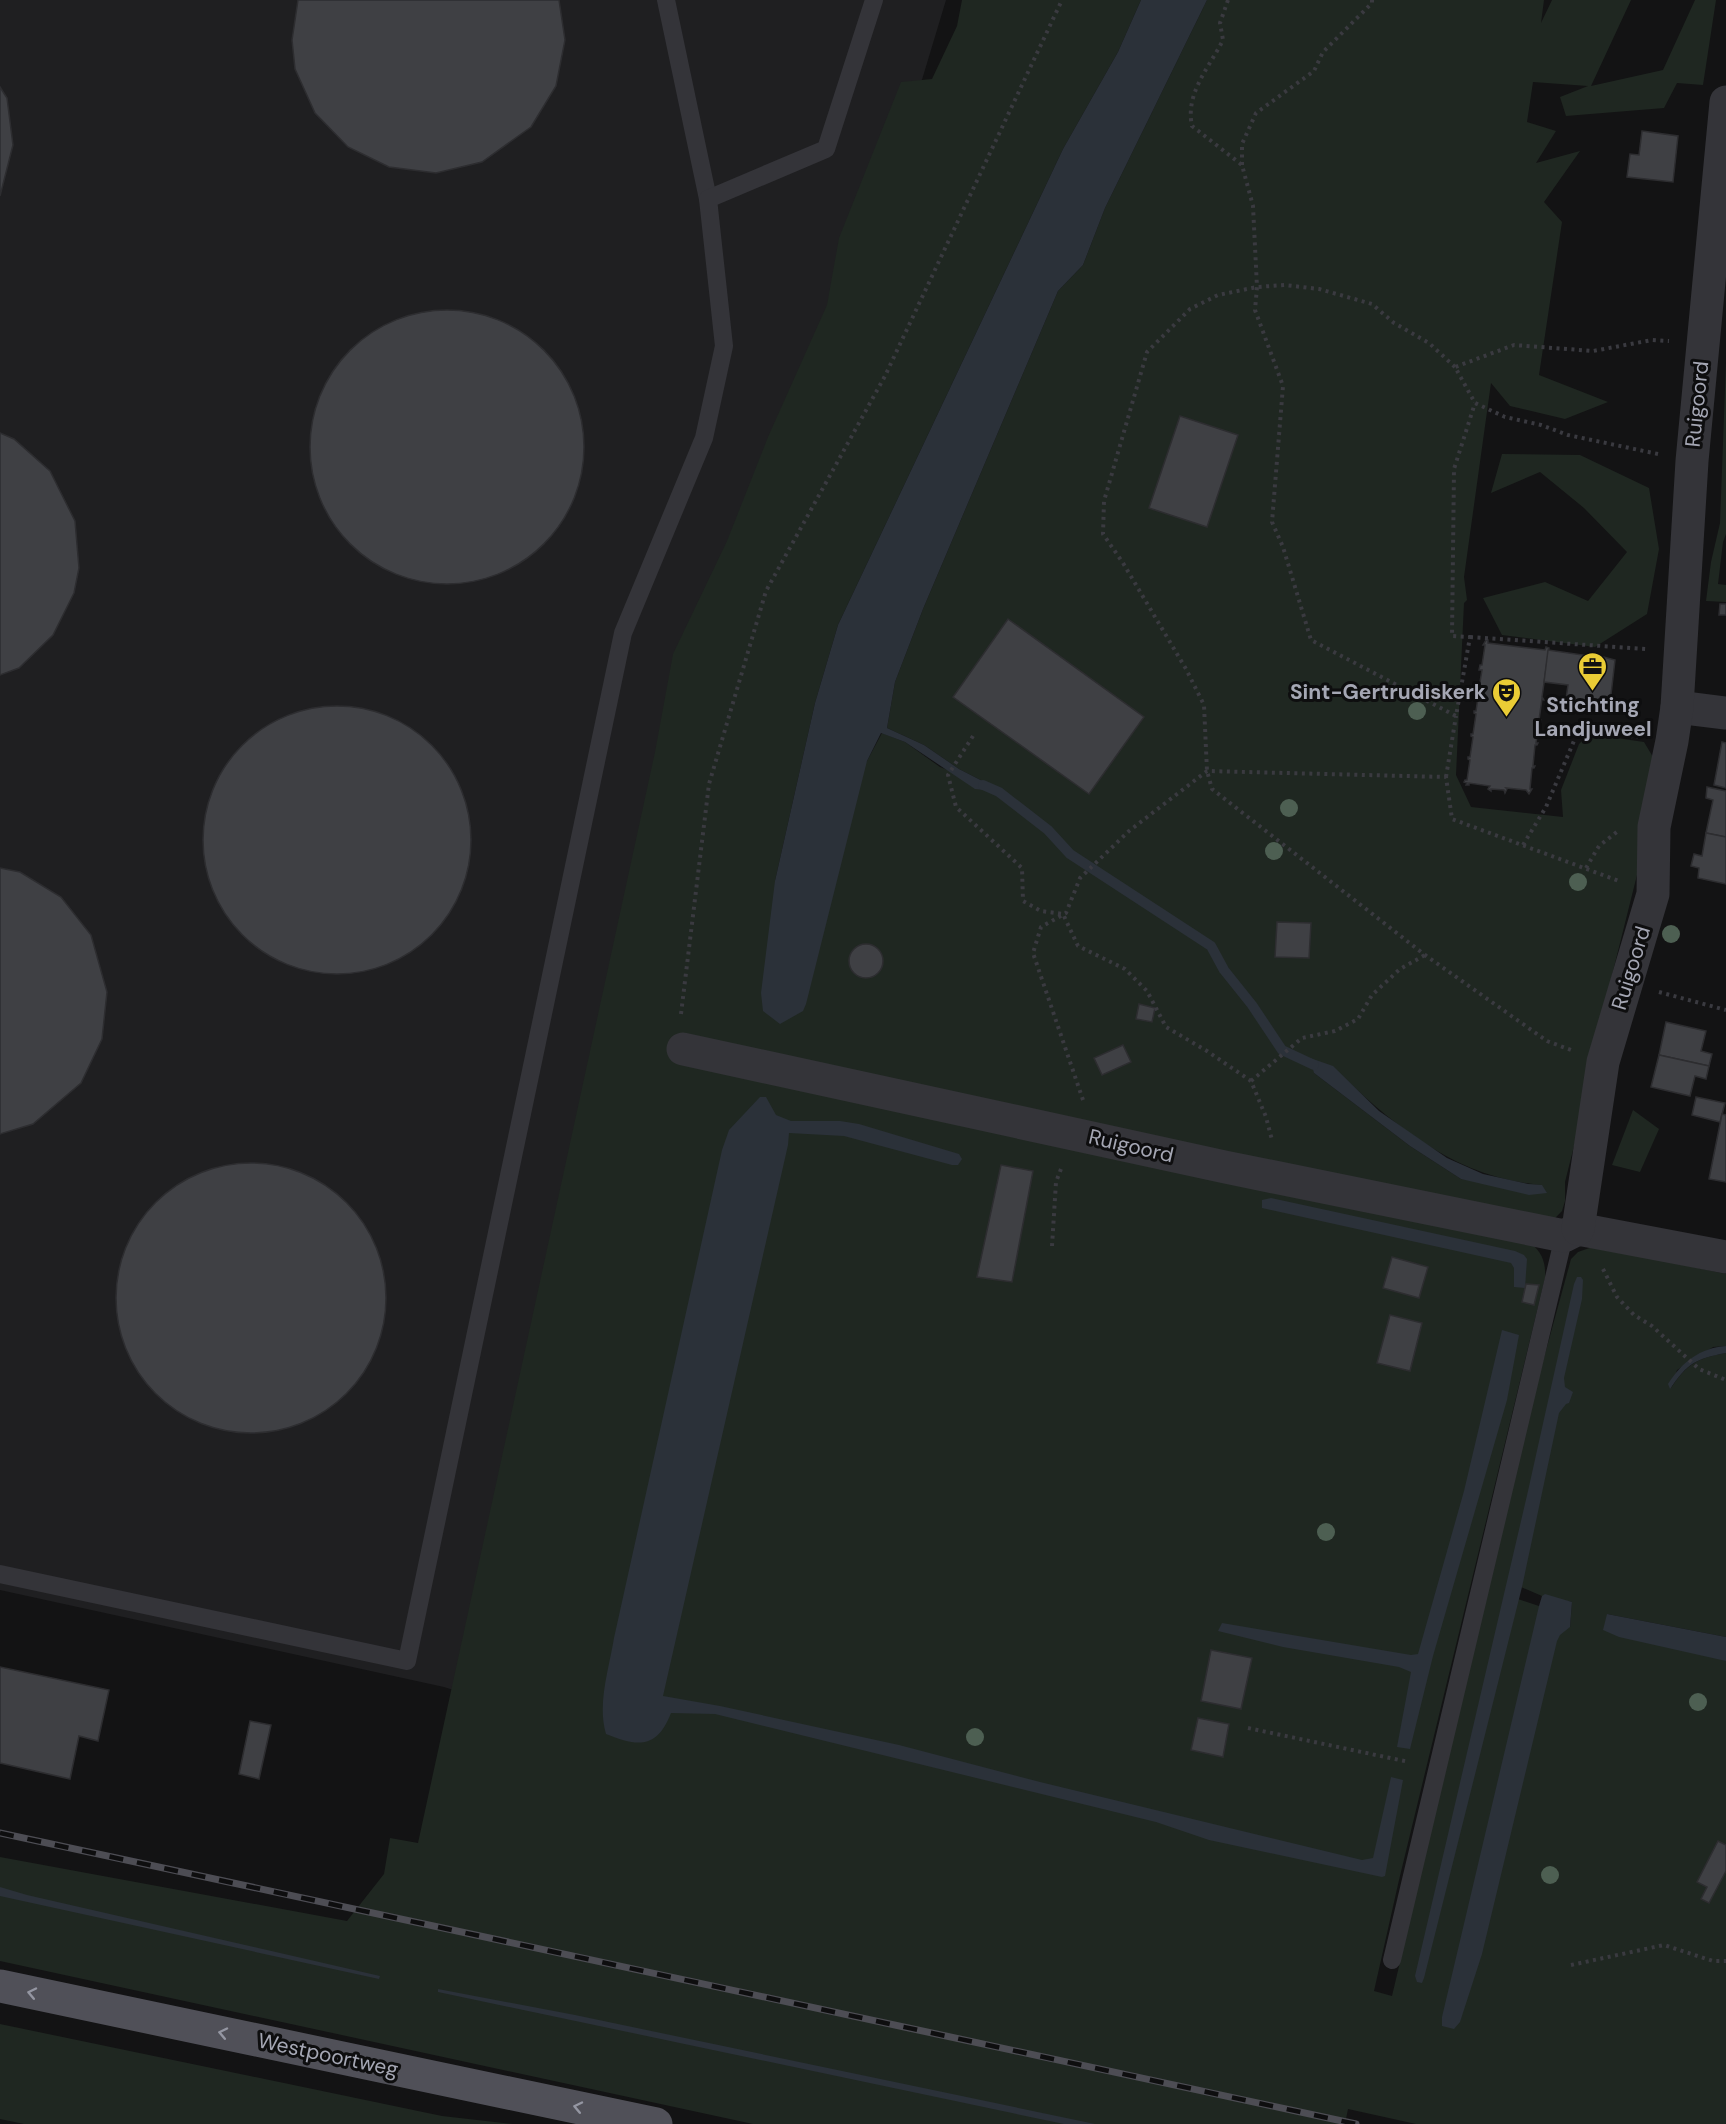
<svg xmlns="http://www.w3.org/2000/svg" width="1726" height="2124" font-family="'DM Sans',sans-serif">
	<rect width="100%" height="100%" fill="#131314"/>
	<path fill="#1f1f21" d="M0,0H946L918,93L485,1700L444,1687L0,1590Z"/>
	<g fill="#1f2721" fill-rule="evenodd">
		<path d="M962,0H1141L1118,52L1063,149L838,625L815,703L775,881L867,761L882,733L905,742L940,767L1002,791L959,769L924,745L887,728L895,682L923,609L1058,291L1083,265L1105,208L1207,0H1544L1541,23L1552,0H1631L1591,86L1663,70L1695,0H1716L1703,85L1677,83L1664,108L1566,116L1560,97L1588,86L1533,82L1527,122L1556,131L1536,163L1580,151L1544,202L1562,222L1539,375L1608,402L1565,419L1510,406L1491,383L1464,577L1467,600L1464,603L1456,775L1471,807L1563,817L1561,790L1579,744L1589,734L1644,742L1653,757L1639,867L1587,1075L1578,1130L1565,1182V1201L1562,1211L1531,1243C1542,1253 1546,1262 1545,1278L1399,1880L1374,1991L1392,1996L1533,1398L1571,1259L1578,1252L1595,1246L1726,1274V1346L1713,1347L1677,1370L1671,1388C1687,1364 1697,1358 1726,1353V1637L1607,1614L1726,1661V2124H1416L1348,2109L1345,2124H753L0,1961V1857L347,1921L384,1874L390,1838L418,1843L655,752L673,654L727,541L768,437L827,305L839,238L901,82L932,79L957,26ZM1333,1067C1393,1125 1455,1178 1542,1185L1461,1179L1410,1146L1314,1073ZM1521,1587L1542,1596L1572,1602L1570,1627L1539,1606L1518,1599Z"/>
		<path d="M1726,362V534L1723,542L1718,584L1726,585V602L1706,601L1711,562L1720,523Z"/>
		<path d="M1502,454L1580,455L1649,488L1659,549L1647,614L1595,647L1502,635L1483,598L1545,582L1588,601L1627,552L1584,508L1540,472L1491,493Z"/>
		<path d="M1633,1110L1659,1129L1640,1172L1612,1165Z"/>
		<path d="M0,2024L442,2116L513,2124H24L0,2119Z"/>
	</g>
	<g fill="#2b3139">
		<path d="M1141,0H1207L1105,208L1083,265L1058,291L923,609L895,682L887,728L924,745L959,769L1004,792L975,789L905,742L881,733L867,761L806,1004L803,1011L780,1024L763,1011L761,993L775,881L815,703L838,625L1063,149L1118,52Z"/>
		<path d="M1310,1058L1333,1066L1379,1111L1447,1158L1483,1174L1528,1184L1542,1185L1547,1193L1529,1195L1461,1179L1410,1146L1314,1073Z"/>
		<path d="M760,1097H766L776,1115L791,1121H840L859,1124L959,1154L962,1159L958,1165H952L844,1136L789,1133L788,1145L663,1696L720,1706L899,1745L1040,1782L1362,1860L1373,1858L1391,1777L1403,1780L1385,1876L1382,1877L1209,1840L1156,1822L715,1714L671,1713C657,1749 638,1747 606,1734C597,1704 609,1669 614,1638L722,1150L729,1130Z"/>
		<path d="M1271,1198L1515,1251L1524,1255L1527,1259L1525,1288L1514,1287V1268L1511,1263L1262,1208V1200Z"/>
		<path d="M1577,1277H1581L1583,1280L1582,1299L1564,1378L1565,1387L1573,1392L1569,1403L1566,1404L1559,1413L1522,1587L1424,1978L1422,1983L1417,1982L1415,1976L1528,1491L1574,1284Z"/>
		<path d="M1502,1330L1519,1335L1507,1400L1433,1656L1410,1749L1397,1747L1411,1672L1399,1667L1283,1647L1218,1631L1222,1623L1411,1655L1418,1654L1464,1491Z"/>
		<path d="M1726,1346V1353C1695,1359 1688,1363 1670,1389L1668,1384C1682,1362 1700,1348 1726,1346Z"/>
		<path d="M1545,1594L1572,1602L1570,1627L1560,1635L1557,1641L1482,1954L1460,2022L1454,2029L1442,2026V2017L1539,1606L1542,1596Z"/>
		<path d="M1607,1614L1726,1637V1661L1619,1637L1603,1630Z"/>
		<path d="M0,1887L27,1895L380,1976L379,1979L0,1896Z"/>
		<path d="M438,1989L575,2015L1095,2124H1064L438,1992Z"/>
	</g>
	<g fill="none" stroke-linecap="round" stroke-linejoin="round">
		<path stroke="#2b3139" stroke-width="10" d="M983,785L999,792L1048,830L1070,854L1211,946L1224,970L1252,1005L1282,1050L1314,1065"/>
	</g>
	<g fill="#3f4044" stroke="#2d2d30" stroke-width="1.5">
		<path d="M298,0H559L565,40L556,86L531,127L482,162L436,173L389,167L348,147L315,113L295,69L292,40Z"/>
		<path d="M0,87L7,98L13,145L0,196Z"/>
		<path d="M1642,131L1678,136L1673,182L1627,177L1630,154L1639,155Z"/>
		<circle cx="447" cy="447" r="137"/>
		<path d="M1180,416L1238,435L1207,527L1149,508Z"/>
		<path d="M0,433L14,439L50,471L75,521L79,568L74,593L53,635L19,668L0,675Z"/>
		<path d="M1720,604H1726V615H1719Z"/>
		<path d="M1008,619L1144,717L1089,794L953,697Z"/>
		<path d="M1486,640H1488V643L1545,650L1546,647L1549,648L1542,697L1544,700L1542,699L1539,720H1541V722H1539L1536,743H1538L1537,745H1535L1533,766H1535L1534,768H1532L1530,789H1532L1529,794L1526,790L1506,788L1507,789L1505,793L1504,790L1491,789V791L1488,789L1490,786L1469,783V785H1466L1467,783L1464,782L1465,780H1467L1470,760L1468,759V757H1470L1473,737L1471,736V734H1473L1476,714L1474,713V711H1476L1479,691L1477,690V688H1479L1482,670H1479L1480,665H1482L1485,645H1483Z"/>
		<path d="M1548,650L1596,657V655L1615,660L1609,712L1565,706L1568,685L1544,682Z"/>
		<circle cx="337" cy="840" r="134"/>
		<path d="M1722,742L1726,743V788L1714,785Z"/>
		<path d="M1707,787L1726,791V837L1706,833L1713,800L1706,798Z"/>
		<path d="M1706,833L1726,837V884L1698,878L1699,868L1691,866L1694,854L1702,856Z"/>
		<path d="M0,868L20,872L61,897L91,935L107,992L102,1039L81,1083L33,1124L0,1134Z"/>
		<path d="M1277,922L1311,923L1309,958L1275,957Z"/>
		<circle cx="866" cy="961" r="17"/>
		<path d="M1139,1004L1155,1008L1152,1022L1136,1019Z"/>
		<path d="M1666,1022L1706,1031L1701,1051L1712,1054L1709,1066L1659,1055Z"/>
		<path d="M1123,1045L1131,1062L1102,1075L1094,1058Z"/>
		<path d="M1659,1055L1709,1066L1706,1079L1695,1076L1690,1096L1651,1087Z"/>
		<path d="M1696,1097L1725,1103L1720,1122L1692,1115Z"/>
		<path d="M1722,1114L1726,1115V1182L1709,1179Z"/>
		<circle cx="251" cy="1298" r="135"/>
		<path d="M1001,1165L1033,1171L1012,1282L977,1277Z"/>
		<path d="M1392,1257L1428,1267L1419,1298L1383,1288Z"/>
		<path d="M1526,1284L1539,1285L1534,1305L1522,1302Z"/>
		<path d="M1390,1315L1422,1323L1410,1371L1377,1363Z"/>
		<path d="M1211,1650L1252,1658L1241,1709L1201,1701Z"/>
		<path d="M0,1667L109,1690L98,1741L79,1736L70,1779L0,1763Z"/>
		<path d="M1198,1718L1229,1724L1223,1757L1191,1750Z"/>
		<path d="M250,1721L271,1725L259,1779L239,1774Z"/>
		<path d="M1718,1841L1726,1845V1871L1709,1903L1701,1899L1707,1887L1697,1882Z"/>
	</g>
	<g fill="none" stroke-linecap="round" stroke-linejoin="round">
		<g stroke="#3a3a40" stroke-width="4" stroke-dasharray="3 4.5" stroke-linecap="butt">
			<path d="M1228,0L1220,23L1223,40C1209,68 1185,93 1192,126L1242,165L1253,206L1257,287L1255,310L1283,386L1272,522L1283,547L1311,640L1456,716L1470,637L1452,636L1454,469L1475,403"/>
			<path d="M1242,165V144L1256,113L1314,71L1323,52L1372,3V0"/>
			<path d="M1455,367L1429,343L1394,323L1372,304L1319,289L1285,285L1257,287L1218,295L1190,309L1147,352L1104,501L1103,534L1123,563L1186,669L1204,705L1207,771L1212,789L1425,955L1547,1041L1571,1050"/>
			<path d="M1658,454L1568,435L1541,425L1505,417L1475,403L1455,367L1514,345L1593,351L1652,340L1669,341"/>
			<path d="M1470,637L1646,649"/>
			<path d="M973,736L948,775L956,807L1022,868L1023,901L1041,911L1063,914L1078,946L1125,969L1147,991L1166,1027L1207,1051L1251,1081L1266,1117L1272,1140"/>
			<path d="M1446,777L1456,716"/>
			<path d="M1523,845L1546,807L1579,729L1638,737"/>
			<path d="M1586,868L1599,846L1618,831"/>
			<path d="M1659,992L1726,1010"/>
			<path d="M681,1014L709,784L766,591L885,376L1062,0"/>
			<path d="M1251,1081L1302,1038L1335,1031L1358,1019L1372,995L1400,969L1425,955"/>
			<path d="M1083,1100L1033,953L1041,927L1066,913L1080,878L1129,831L1207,771L1446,777L1452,819L1619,881"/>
			<path d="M1052,1246L1056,1182L1061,1169"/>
			<path d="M1603,1269L1617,1297L1634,1315L1652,1326L1699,1369L1726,1380"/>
			<path d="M1248,1728L1409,1762"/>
			<path d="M1571,1965L1664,1945L1713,1961H1726"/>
		</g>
		<g stroke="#343439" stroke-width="18">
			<path d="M666,0L708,199"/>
			<path d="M0,1574L407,1661L623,633L704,438L724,346L708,199L826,149L874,0"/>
			<path d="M1392,1960L1564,1236"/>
		</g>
		<g stroke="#343439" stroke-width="33">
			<path d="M1677,707L1726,713"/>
			<path d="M683,1049L1225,1167L1564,1236L1578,1229L1726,1257"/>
			<path d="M1578,1229L1603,1062L1653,894L1654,827L1672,741L1677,707L1692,461L1726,102"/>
		</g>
		<path stroke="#505058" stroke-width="33" d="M0,1986L656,2124"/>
		<defs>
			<path id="rail" d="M0,1833L1356,2124"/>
		</defs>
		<use href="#rail" stroke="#4d4d54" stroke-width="7"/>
		<use href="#rail" stroke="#0e0e0f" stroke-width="4.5" stroke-dasharray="14" stroke-linecap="butt"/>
	</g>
	<g fill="#4d5f52">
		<circle cx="1417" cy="711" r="9"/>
		<circle cx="1289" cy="808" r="9"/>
		<circle cx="1274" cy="851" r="9"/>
		<circle cx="1578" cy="882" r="9"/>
		<circle cx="1671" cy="934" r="9"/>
		<circle cx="1326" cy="1532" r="9"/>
		<circle cx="1698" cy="1702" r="9"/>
		<circle cx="975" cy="1737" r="9"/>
		<circle cx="1550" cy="1875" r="9"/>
	</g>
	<defs><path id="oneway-chevron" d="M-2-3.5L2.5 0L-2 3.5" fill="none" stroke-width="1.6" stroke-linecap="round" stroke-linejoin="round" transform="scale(1.5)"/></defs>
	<g stroke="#9496a2">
		<use href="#oneway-chevron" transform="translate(32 1993) rotate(-168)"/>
		<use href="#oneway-chevron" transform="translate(223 2033) rotate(-168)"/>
		<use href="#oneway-chevron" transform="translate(578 2107) rotate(-168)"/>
	</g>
	<defs>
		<symbol id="office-pin" viewBox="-11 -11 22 30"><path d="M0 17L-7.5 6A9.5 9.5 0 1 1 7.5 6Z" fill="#eacc35" stroke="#0e0e0f"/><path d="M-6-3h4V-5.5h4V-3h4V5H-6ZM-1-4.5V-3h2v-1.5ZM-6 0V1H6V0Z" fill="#111"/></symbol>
		<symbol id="theatre-pin" viewBox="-11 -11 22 30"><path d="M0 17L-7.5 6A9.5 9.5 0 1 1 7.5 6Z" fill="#eacc35" stroke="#0e0e0f"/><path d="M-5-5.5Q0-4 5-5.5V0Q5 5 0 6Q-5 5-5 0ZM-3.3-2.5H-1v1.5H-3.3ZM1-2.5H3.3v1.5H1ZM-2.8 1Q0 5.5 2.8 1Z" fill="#111"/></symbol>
	</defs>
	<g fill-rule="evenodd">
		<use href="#office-pin" x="1576" y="650" width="33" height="45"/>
		<use href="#theatre-pin" x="1490" y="676" width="33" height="45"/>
	</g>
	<g text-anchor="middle" stroke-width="6" stroke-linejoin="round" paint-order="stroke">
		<g font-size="21" fill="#a5a7b4" stroke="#0e0e0f">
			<text transform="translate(1697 404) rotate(-84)" y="7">Ruigoord</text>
			<text transform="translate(1631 968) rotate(-73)" y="7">Ruigoord</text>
			<text transform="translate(1131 1146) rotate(13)" y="7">Ruigoord</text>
			<text transform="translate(328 2055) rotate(12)" y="7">Westpoortweg</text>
		</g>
		<g font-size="21" font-weight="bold" fill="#a5a7b4" stroke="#0e0e0f" text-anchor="end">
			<text x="1486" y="699">Sint-Gertrudiskerk</text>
			<text x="1593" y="712" text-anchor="middle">Stichting<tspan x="1593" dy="24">Landjuweel</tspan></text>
		</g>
	</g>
</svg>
